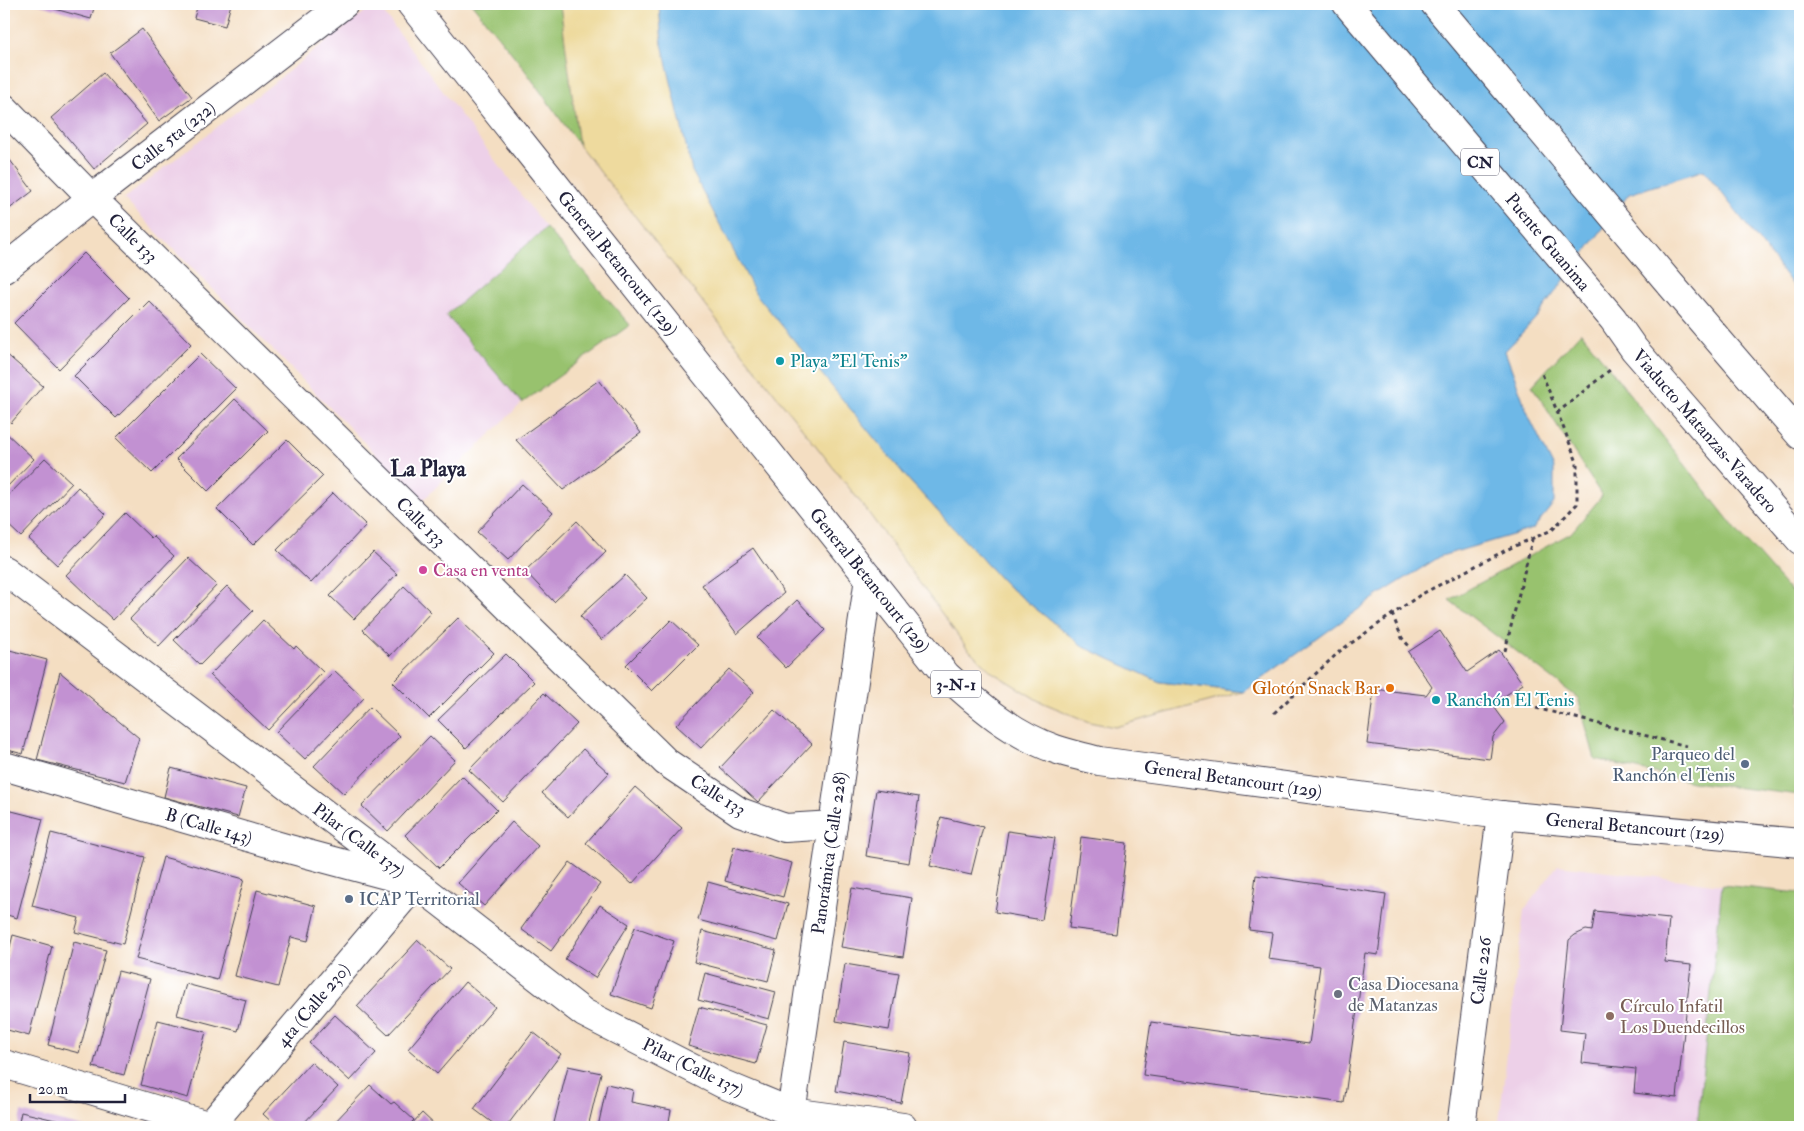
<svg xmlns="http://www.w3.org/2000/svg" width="1804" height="1131" font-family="'IM FELL Double Pica',serif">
	<rect width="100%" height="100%" fill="#fff"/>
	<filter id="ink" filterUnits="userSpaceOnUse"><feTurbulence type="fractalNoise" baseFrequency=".02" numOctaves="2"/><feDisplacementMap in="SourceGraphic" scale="10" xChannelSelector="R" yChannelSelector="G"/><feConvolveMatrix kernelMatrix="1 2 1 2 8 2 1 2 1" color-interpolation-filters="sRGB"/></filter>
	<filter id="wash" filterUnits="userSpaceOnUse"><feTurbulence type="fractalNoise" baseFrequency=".0096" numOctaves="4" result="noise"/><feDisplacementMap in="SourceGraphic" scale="20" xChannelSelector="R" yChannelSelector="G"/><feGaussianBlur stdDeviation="1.12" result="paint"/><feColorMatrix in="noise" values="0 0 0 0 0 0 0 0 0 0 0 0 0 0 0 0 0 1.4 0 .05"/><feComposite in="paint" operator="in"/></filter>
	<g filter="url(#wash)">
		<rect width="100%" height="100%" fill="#f4dec2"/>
		<g fill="#edd0e8">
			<path d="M375,4H377L546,228L446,315L522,403L422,501L124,199Z"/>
			<path d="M1558,865L1722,885L1697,1127H1539L1499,1122L1524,910Z"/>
		</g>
		<g fill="#98c26e" stroke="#5d7254">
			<path d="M472,4H560L579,145L519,62Z"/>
			<path d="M546,228L630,325L522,403L446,315Z"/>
			<path d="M1581,332L1738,532L1800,602V795L1692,782L1595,759L1578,698L1449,600L1571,533L1602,496L1532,386Z"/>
			<path d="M1722,885L1800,893V1127H1697Z"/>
		</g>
		<path fill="#eeda9e" stroke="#887e6c" d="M560,4H659L662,44L907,478L1006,585L1084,647L1160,682L1243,692L1115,727L1089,722L1039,701L992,672L967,648L865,508L579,145Z"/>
		<path fill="#6eb8e7" stroke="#486d91" d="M659,4H1800V294L1704,170L1629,194L1535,319L1505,351L1530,419L1554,468V503L1533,529L1441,556L1377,596L1243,692L1160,682L1084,647L1006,585L907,478L756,294L692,171L662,44Z"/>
		<g id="blocks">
			<g fill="#c291d2">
				<path d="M37,4H95L91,19Z"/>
				<path d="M198,4H231L225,26L194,18Z"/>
				<path d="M142,29L192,97L159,121L110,53Z"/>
				<path d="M103,73L147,124L94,169L51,118Z"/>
				<path d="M4,152L33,191L4,213Z"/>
				<path d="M84,253L129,298L59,369L14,323Z"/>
				<path d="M149,301L191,344L116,418L74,376Z"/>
				<path d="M4,352L43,386L11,423L4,416Z"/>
				<path d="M200,354L236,389L152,473L116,438Z"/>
				<path d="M599,380L641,433L563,490L516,440Z"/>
				<path d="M235,399L268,431L208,491L176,459Z"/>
				<path d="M4,431L34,459L4,490Z"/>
				<path d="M287,440L323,476L253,545L217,509Z"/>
				<path d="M45,458L72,483L21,537L4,521V500Z"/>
				<path d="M522,484L553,512L508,560L477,532Z"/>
				<path d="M78,487L106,514L57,565L29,539Z"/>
				<path d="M333,493L366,525L311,583L277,550Z"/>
				<path d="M125,513L151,538L153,536L174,556L113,620L66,575Z"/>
				<path d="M577,521L606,552L554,602L525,571Z"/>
				<path d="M753,548L784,593L737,634L702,585Z"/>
				<path d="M373,552L397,574L354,619L330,596Z"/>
				<path d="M188,558L217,585L159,646L130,619Z"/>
				<path d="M625,575L647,598L602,640L580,616Z"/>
				<path d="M227,586L253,611L200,665L174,640Z"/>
				<path d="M404,586L431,612L390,656L363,630Z"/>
				<path d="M797,600L825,630L786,668L757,638Z"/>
				<path d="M458,618L494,653L429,718L393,682Z"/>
				<path d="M263,620L294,649L296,646L323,672L268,730L210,675Z"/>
				<path d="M671,620L698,645L652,691L626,665Z"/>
				<path d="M1440,631L1467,672L1499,650L1523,684L1492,704L1505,722L1493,737L1490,759L1367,744L1374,689L1426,695L1432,687L1408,652Z"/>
				<path d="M6,649L47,660L23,754L4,749V656Z"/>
				<path d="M506,654L534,682L466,748L438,720Z"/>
				<path d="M729,669L754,692L701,748L676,725Z"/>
				<path d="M335,671L364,698L305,759L276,732Z"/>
				<path d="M60,672L139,738L125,782L37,760Z"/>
				<path d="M544,693L577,724L503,802L469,770Z"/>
				<path d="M370,707L400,736L344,794L314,766Z"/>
				<path d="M774,710L812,744L758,802L720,768Z"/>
				<path d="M430,736L455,760L388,831L362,806Z"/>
				<path d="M583,749L609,773L568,817L542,793Z"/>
				<path d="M171,768L246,788L238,817L164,797Z"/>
				<path d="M462,776L497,810L439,868L405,835Z"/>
				<path d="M635,787L682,828L632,884L586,843Z"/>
				<path d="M876,790L919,797L909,863L866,856Z"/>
				<path d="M4,809L43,819L17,918L4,914Z"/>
				<path d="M941,817L983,827L971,875L930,866Z"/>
				<path d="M512,822L538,846L484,906L458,883Z"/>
				<path d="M1008,831L1055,838L1042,920L995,912Z"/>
				<path d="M51,833L145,857L123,944L75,932L79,918L32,906Z"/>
				<path d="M1081,837L1127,843L1116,934L1069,928Z"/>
				<path d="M734,847L792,863L783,897L725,881Z"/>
				<path d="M163,857L244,879L217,980L136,959Z"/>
				<path d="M570,862L600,884L551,951L521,929Z"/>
				<path d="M1256,875L1386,894L1378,955L1365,953L1344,1103L1143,1075L1151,1022L1309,1044L1320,966L1268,959L1272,933L1249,930Z"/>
				<path d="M708,882L788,904L778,941L698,920Z"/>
				<path d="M852,888L912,898L903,957L841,947Z"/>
				<path d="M257,890L316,906L308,941L291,937L278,987L235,976Z"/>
				<path d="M600,905L629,924L595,978L565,959Z"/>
				<path d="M1595,911L1669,919L1665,962L1691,965L1677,1098L1634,1093L1636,1069L1582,1063L1585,1033L1560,1030L1569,940L1575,935L1586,930L1592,931Z"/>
				<path d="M635,927L674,941L651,1008L611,994Z"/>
				<path d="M702,931L776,950L768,981L694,962Z"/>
				<path d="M13,935L52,946L29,1036L4,1029V970Z"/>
				<path d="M418,940L450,969L388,1035L357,1006Z"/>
				<path d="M74,942L106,950L79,1053L48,1045Z"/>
				<path d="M845,964L899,973L889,1030L836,1021Z"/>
				<path d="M118,971L150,979L124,1075L93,1067Z"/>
				<path d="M705,973L776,992L769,1019L698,1000Z"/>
				<path d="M465,982L495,1007L437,1074L408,1049Z"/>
				<path d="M186,984L246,1000L238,1031L177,1015Z"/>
				<path d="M699,1007L767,1025L756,1064L688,1046Z"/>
				<path d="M335,1015L376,1053L350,1081L309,1043Z"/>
				<path d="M158,1020L206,1032L188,1098L141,1085Z"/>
				<path d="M533,1032L561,1054L506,1127H498L474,1109Z"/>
				<path d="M844,1042L910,1053L901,1103L836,1091Z"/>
				<path d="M311,1062L338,1087L300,1127H277L263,1114Z"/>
				<path d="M568,1066L601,1073L588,1127H553Z"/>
				<path d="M607,1084L633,1090L631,1102L671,1110L668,1127H598Z"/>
				<path d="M370,1085L391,1104L394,1102L414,1120L407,1127H330Z"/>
				<path d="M21,1112L85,1127H18Z"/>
				<path d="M422,1113L437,1127H409Z"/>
			</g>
		</g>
	</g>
	<g filter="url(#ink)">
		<use href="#blocks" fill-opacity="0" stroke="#423e4f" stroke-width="1"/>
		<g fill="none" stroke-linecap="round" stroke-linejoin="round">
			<defs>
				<g id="minor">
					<path d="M4,108L92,198L666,762L740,812L785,828L833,825"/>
					<path d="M4,269L92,198L344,4"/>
					<path d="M4,570L416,883L584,1013L723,1084L791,1112L903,1127"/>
					<path d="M4,766L289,849L416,883L209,1127"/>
					<path d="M4,1064L214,1127"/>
					<path d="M789,1127L869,578"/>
					<path d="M1461,1127L1501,815"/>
				</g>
				<path id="major" d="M411,4L946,675C979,705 1012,734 1055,749C1069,754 1085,757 1099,761L1501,815L1800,843"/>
				<g id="highway">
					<path d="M1347,4L1613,319L1634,349L1800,540"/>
					<path d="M1435,4L1665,278L1800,435"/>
				</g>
			</defs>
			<use href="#minor" stroke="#423e4f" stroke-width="30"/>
			<use href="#major" stroke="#423e4f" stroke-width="30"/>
			<use href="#highway" stroke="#423e4f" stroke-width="30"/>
			<g stroke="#423e4f" stroke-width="3" stroke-dasharray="4 4" stroke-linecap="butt">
				<path d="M1557,413L1611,369"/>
				<path d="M1392,614L1402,638L1409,646"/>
				<path d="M1505,651L1532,540"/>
				<path d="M1536,708L1687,746"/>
				<path d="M1274,713L1340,651L1420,595L1508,549L1552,530L1577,504V462L1541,371"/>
			</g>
			<use href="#minor" stroke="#fff" stroke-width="28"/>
			<use href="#major" stroke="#fff" stroke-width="28"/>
			<use href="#highway" stroke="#fff" stroke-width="28"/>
		</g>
	</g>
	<g fill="#0f9aa8" stroke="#fff" stroke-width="2">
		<circle cx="780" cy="361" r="5"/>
		<circle cx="1436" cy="700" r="5"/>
	</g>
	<circle fill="#d1479c" stroke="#fff" stroke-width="2" cx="423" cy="570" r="5"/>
	<circle fill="#e8710a" stroke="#fff" stroke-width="2" cx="1390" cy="688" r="5"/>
	<g fill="#5c6f8a" stroke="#fff" stroke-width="2">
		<circle cx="1745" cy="764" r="5"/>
		<circle cx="349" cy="899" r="5"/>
	</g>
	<circle fill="#6b7280" stroke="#fff" stroke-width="2" cx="1338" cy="994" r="5"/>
	<circle fill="#8d6e63" stroke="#fff" stroke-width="2" cx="1610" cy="1016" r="5"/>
	<g text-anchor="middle" stroke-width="4" stroke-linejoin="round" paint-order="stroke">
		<g fill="#fff" stroke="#646476" stroke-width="1">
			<rect x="1461" y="148.5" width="38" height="27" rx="4"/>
			<rect x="931" y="670.5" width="50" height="27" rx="4"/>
		</g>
		<g font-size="16" font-weight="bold" fill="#22223b">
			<text x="1480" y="168">CN</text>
			<text x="956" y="690">3-N-1</text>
		</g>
		<g font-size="18" fill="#22223b" stroke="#fff">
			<text transform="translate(173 136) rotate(-38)" y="6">Calle 5ta (232)</text>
			<text transform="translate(133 238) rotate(45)" y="6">Calle 133</text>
			<text transform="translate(1548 242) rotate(50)" y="6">Puente Guanima</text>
			<text transform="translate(618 263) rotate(51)" y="6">General Betancourt (129)</text>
			<text transform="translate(1705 431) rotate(49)" y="6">Viaducto Matanzas-Varadero</text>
			<text transform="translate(421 522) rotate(45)" y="6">Calle 133</text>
			<text transform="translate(870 580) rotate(51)" y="6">General Betancourt (129)</text>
			<text transform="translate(1233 779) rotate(8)" y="6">General Betancourt (129)</text>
			<text transform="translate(718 795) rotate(32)" y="6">Calle 133</text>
			<text transform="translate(209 826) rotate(16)" y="6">B (Calle 143)</text>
			<text transform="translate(1635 827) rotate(5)" y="6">General Betancourt (129)</text>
			<text transform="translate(359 840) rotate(37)" y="6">Pilar (Calle 137)</text>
			<text transform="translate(829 853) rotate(-82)" y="6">Panorámica (Calle 228)</text>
			<text transform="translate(1481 971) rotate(-83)" y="6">Calle 226</text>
			<text transform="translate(313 1005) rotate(-50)" y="6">4ta (Calle 230)</text>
			<text transform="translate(693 1067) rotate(26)" y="6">Pilar (Calle 137)</text>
		</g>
		<g font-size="18" fill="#0d838f" stroke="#fff" text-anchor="start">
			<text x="790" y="367">Playa "El Tenis"</text>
			<text x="1446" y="706">Ranchón El Tenis</text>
		</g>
		<g font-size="18" fill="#b23c85" stroke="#fff" text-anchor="start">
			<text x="433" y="576">Casa en venta</text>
		</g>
		<g font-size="18" fill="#c56008" stroke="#fff" text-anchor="end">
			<text x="1380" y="694">Glotón Snack Bar</text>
		</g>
		<g font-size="18" fill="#4e5e75" stroke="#fff" text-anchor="end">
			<text x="1735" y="760">Parqueo del<tspan x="1735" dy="21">Ranchón el Tenis</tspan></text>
			<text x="359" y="905" text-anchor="start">ICAP Territorial</text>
		</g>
		<g font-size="18" fill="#5b616d" stroke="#fff" text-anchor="start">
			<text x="1348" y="990">Casa Diocesana<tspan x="1348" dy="21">de Matanzas</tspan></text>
		</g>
		<g font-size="18" fill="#785e54" stroke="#fff" text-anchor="start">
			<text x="1620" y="1012">Círculo Infatil<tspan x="1620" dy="21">Los Duendecillos</tspan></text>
		</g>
		<g font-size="22" font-weight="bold" fill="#22223b" stroke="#fff">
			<text x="428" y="476">La Playa</text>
		</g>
	</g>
	<rect width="1804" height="1131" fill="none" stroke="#fff" stroke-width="20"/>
	<path d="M30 1094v8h95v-8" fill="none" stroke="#22223b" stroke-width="2.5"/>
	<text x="38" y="1094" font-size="15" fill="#22223b" stroke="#ffffff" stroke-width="4" paint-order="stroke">20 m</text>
</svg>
